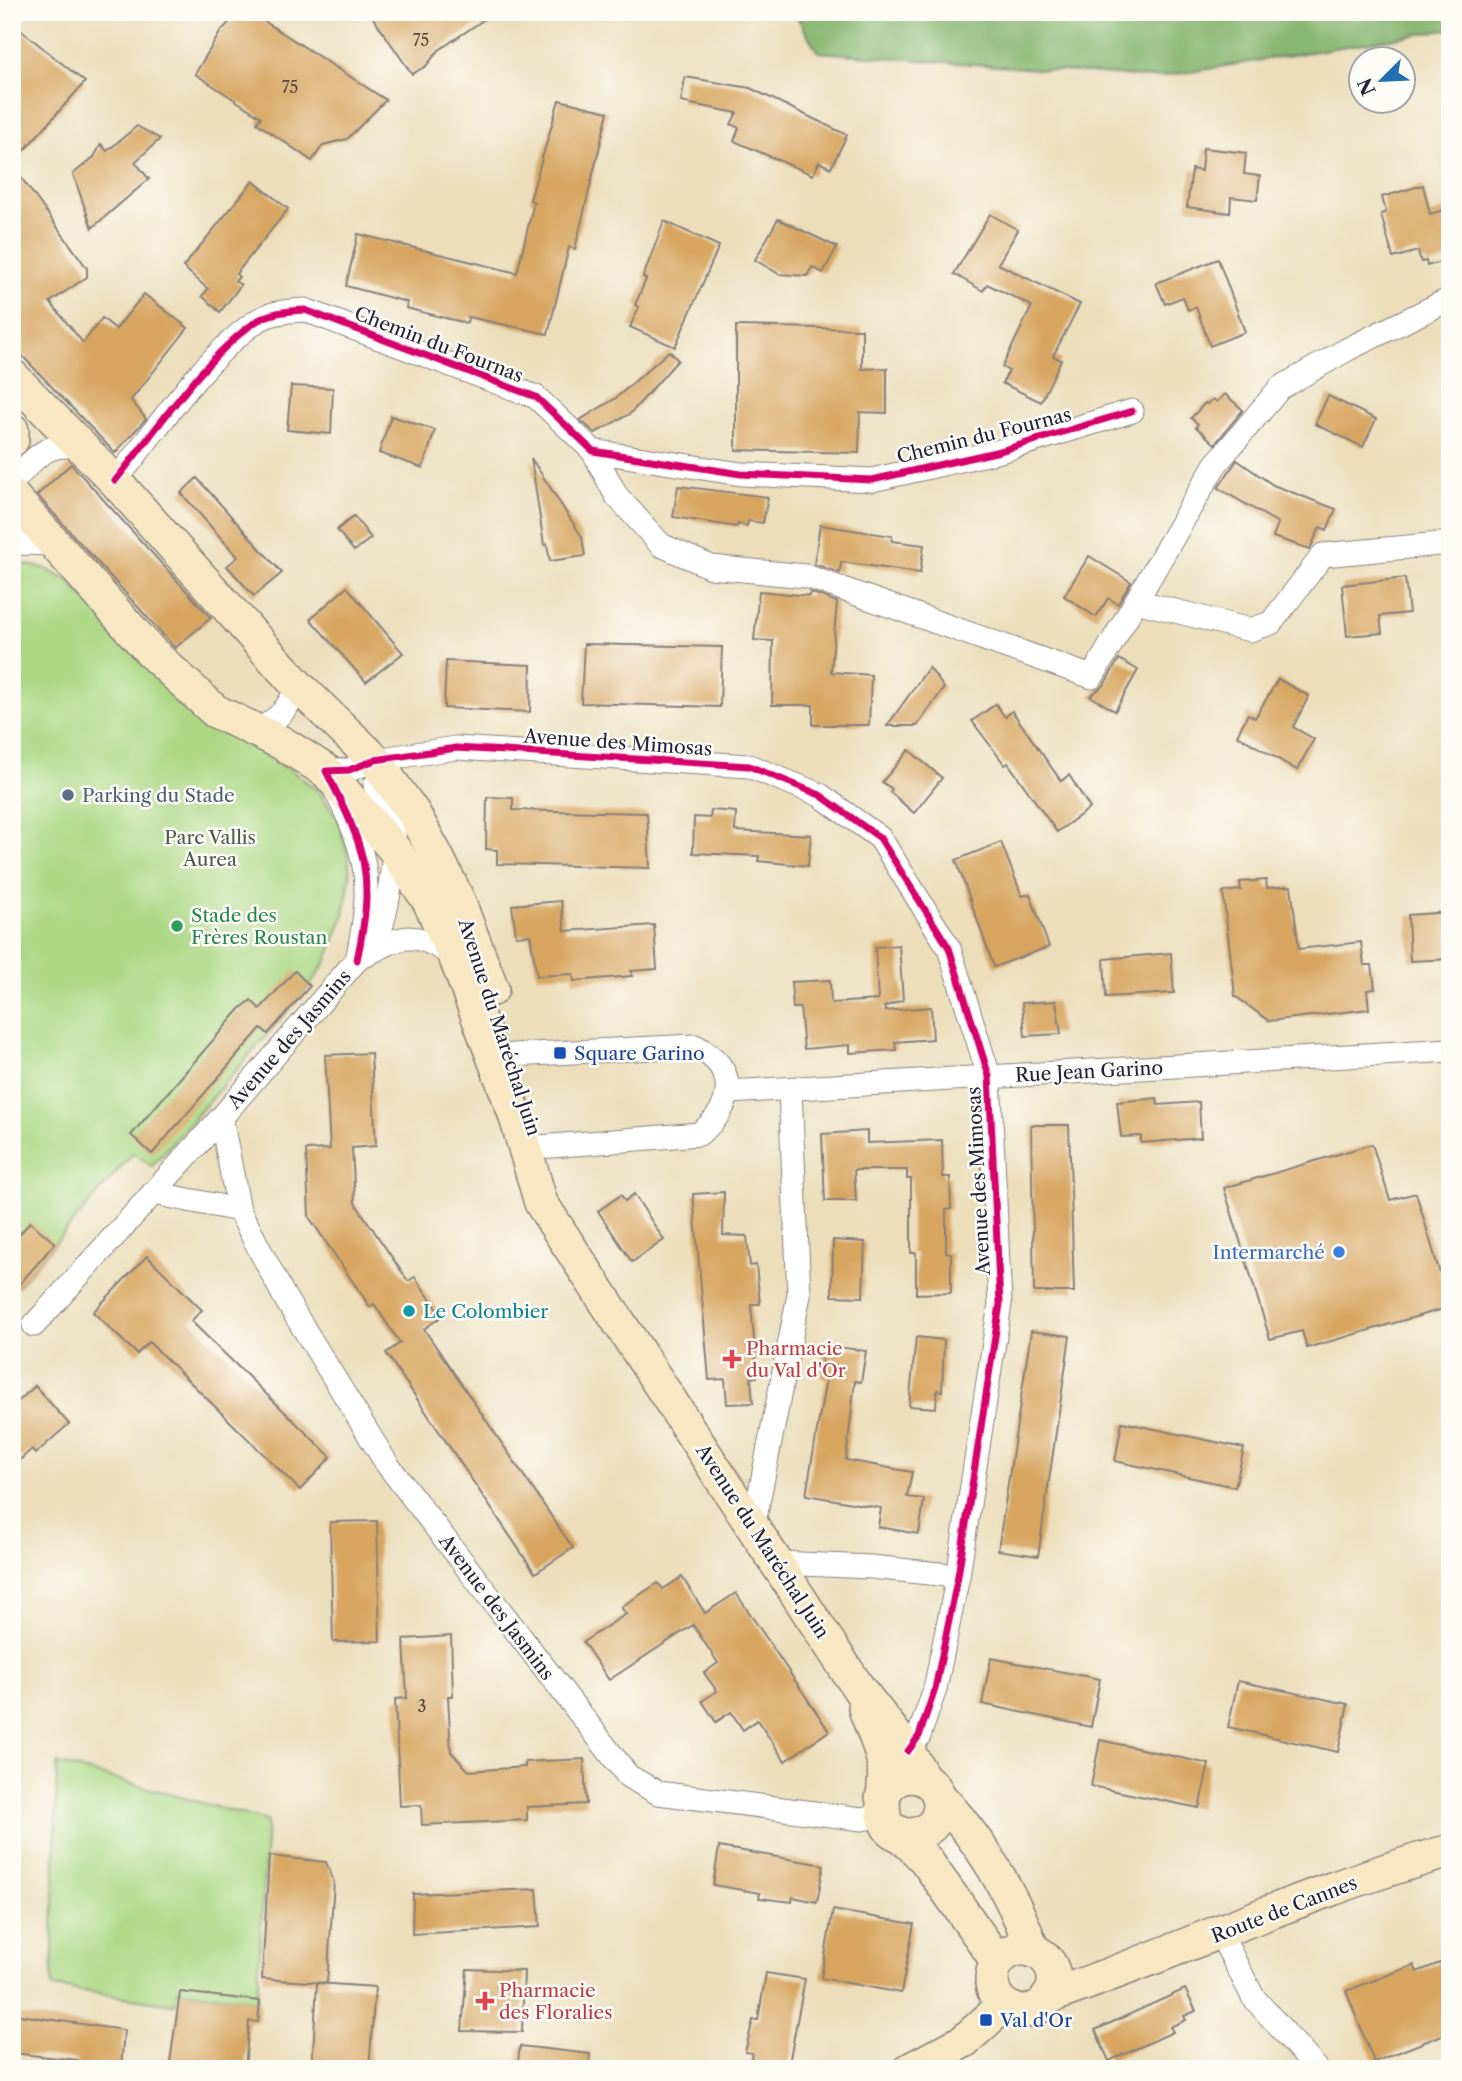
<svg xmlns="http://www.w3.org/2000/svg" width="1462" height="2081" font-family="'Libre Caslon Text',serif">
	<rect width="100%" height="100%" fill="#fdfcf7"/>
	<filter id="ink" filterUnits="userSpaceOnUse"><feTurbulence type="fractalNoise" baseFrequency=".0143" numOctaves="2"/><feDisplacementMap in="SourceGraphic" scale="14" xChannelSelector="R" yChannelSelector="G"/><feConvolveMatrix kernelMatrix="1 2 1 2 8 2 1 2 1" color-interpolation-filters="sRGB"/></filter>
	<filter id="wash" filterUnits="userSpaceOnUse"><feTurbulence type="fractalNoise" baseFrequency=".00686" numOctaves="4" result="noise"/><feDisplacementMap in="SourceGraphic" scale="28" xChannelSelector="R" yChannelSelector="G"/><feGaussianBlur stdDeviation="1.57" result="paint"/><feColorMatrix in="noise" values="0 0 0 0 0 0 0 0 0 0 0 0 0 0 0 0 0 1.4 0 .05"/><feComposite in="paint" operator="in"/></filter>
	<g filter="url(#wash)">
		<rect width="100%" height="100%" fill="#ecdebb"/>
		<g fill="#acd884" stroke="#677d60" stroke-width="2">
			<path d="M23,564L44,568L67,580L197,715L292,771L318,791L338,817L348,856L350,876L344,915L327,960L310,986L152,1166L133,1153L12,1293V565Z"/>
			<path d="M57,1763L267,1821L257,2001L177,1990L175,2004L52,1987Z"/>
		</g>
		<path fill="#89b872" stroke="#566d56" stroke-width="2" d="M794,12H1450V29L1153,78L818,52Z"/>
		<g id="blocks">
			<g fill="#d7a55f">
				<path d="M239,12H250L386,100L347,139L323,145L312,161L257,123L261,117L195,74L221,31Z"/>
				<path d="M369,12H495L439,50L426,66L412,74Z"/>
				<path d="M12,23L85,82L12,164Z"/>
				<path d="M685,77L750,88L847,135L831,168L819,162L813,175L734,141L739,128L731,124L737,113L681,102Z"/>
				<path d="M559,100L608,112L575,249L569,247L548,334L468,317L467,323L441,317L406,308L407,302L346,286L358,234L517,273L534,202L530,200Z"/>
				<path d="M137,126L160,139L135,162L149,179L92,228L73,174L94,157L101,144L107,151Z"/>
				<path d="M1203,148L1246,153L1244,174L1260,176L1257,200L1231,197L1230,213L1187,207L1192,169L1201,171Z"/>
				<path d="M12,165L87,268V277L50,302L83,343L102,318L116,329L144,294L188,328L131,400L146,419L115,453L12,345Z"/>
				<path d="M253,181L288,209L236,274L239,277L235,281L241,285L220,312L202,296L208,289L183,267Z"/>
				<path d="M1423,185L1430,214L1450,208V259L1427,266L1426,261L1421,262L1418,251L1393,258L1381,214L1386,212L1382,197Z"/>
				<path d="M990,214L1018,230L998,264L1080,304L1053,356L1061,360L1041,402L1002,383L1009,371L1002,367L1032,306L987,284L983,291L954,274Z"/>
				<path d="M778,219L837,247L823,273L812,267L807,276L779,274L755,260Z"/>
				<path d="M664,221L719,246L675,347L630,327L639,307L635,305L646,279L643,277Z"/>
				<path d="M1218,259L1245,332L1210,346L1196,307L1188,310L1183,297L1165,304L1156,283Z"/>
				<path d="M736,326L862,329V369L887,368V413L860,412L859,453L736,450Z"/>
				<path d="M669,351L678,360L631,413L595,433L580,420L616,398Z"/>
				<path d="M291,386L333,388L331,434L287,430Z"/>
				<path d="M1225,394L1243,410L1215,444L1196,427L1198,424L1191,418L1205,403L1207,404L1213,399L1217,402Z"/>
				<path d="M1328,396L1376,419L1363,447L1315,424Z"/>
				<path d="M391,416L435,430L423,468L379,453Z"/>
				<path d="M531,458L582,537L585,556L550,561L547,544L544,545Z"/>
				<path d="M1237,460L1273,485L1336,509L1327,530L1320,527L1310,549L1273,537L1278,523L1218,488Z"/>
				<path d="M71,464L211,618L175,648L37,495Z"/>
				<path d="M197,478L282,573L254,596L227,566L238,557L181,493Z"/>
				<path d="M678,486L768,497L763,523L748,521L747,526L738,524L737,527L673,517Z"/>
				<path d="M354,516L371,538L354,551L337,530Z"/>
				<path d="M820,525L892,536V541L924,545L920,573L841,562L840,573L814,564Z"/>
				<path d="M1089,556L1131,582L1118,604L1108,598L1096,617L1064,596Z"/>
				<path d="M1405,578L1409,613L1380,616L1382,633L1347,636L1342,585Z"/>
				<path d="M347,587L403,653L366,682L310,619Z"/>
				<path d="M759,591L809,596L810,592L837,602L831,672L871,675L869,725H813V705H772L773,641L754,640Z"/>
				<path d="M584,644L722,647L720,707L581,703Z"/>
				<path d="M1119,659L1138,670L1115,711L1090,696L1104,685Z"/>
				<path d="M446,661L531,665L530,712L444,708Z"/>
				<path d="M929,667L944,688L917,726H887Z"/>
				<path d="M1278,679L1309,696L1293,727L1314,739L1297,770L1237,735L1248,714L1255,718Z"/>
				<path d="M996,704L1005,717L1012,711L1061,781L1069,775L1090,808L1057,832L1008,763L1005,765L972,721Z"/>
				<path d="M909,750L942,778L914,813L890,792L892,789L882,782Z"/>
				<path d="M487,797L513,798V810L647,813L650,868L497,864V850L486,849Z"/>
				<path d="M711,810L736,812L735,831L811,835L808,866L758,861L759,856L693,853L694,817L710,818Z"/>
				<path d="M1001,842L1022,896L1030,894L1049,947L994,967L956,860Z"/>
				<path d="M1266,880L1267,888L1291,886L1299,949L1361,942L1364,965H1372L1375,989L1367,990L1369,1009L1269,1021L1235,996L1223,892L1241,890L1240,882Z"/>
				<path d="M561,901L565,931L654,925L657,969L631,971L632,976L574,981L573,974L537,976L530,935L516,936L512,905Z"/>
				<path d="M1450,912V959L1410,961L1408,915Z"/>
				<path d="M899,945L903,1000L884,1007L885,1011L931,1007L933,1039L895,1042L896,1050L850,1053V1045L804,1049L800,1008H793L791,982L830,980L831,1003L878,1000L875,947Z"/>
				<path d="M1171,953L1174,993L1106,997L1104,959Z"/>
				<path d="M295,971L310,986L268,1034L261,1028L152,1154L131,1135L240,1009L251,1000L260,1009Z"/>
				<path d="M1056,1001L1061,1034L1025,1036L1022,1003Z"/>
				<path d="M371,1053L376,1146L352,1148L355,1203L408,1281L415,1277L442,1316L424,1329L573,1548L535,1573L386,1353L400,1343L374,1304L370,1307L309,1217L306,1150L330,1149L325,1055Z"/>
				<path d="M1157,1098L1158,1105L1199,1102L1201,1138L1141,1143V1136L1121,1137L1117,1102Z"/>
				<path d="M1031,1125H1069L1074,1292H1034Z"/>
				<path d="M867,1131V1143L942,1140L943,1177H950L951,1209L946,1210V1252L951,1253V1293L916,1294V1253H911V1179H907V1170H854L856,1201H825L822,1134Z"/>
				<path d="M1372,1144L1390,1200L1416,1193L1450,1307L1307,1348L1302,1331L1270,1339L1224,1188Z"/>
				<path d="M724,1192L723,1235L747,1236L750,1266L756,1265L760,1304H751L757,1377L751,1378L753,1403L727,1404L725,1379L709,1380L693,1194Z"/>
				<path d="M634,1194L664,1240L632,1262L598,1211L621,1195L625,1201Z"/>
				<path d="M30,1222L55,1243L12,1293V1243Z"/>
				<path d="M833,1240L865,1242L863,1297L832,1296Z"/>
				<path d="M147,1256L202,1310L191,1321L331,1457L300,1490L149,1342L137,1354L93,1312Z"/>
				<path d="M1031,1331L1070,1336L1038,1556L998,1550Z"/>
				<path d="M916,1337L944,1340L942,1391L937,1390L936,1408L909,1406Z"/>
				<path d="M824,1345L866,1351L861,1382L855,1381L846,1460L912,1472L907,1497L924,1499L919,1534L878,1527L881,1508L806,1495L826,1378L820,1377Z"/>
				<path d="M35,1386L69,1424L35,1454L32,1449L12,1467V1407Z"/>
				<path d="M1122,1422L1244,1448L1235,1487L1115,1461Z"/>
				<path d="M377,1521L380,1641L333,1642L330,1522Z"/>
				<path d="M682,1577L705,1613L736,1593L829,1731L785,1761L757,1720L743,1730L731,1712L716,1722L702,1701L717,1691L704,1673L718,1663L693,1625L609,1680L583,1642L626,1614L621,1607L658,1583L663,1589Z"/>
				<path d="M451,1636L453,1696H448L451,1752L469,1771L525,1767V1762L584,1759L586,1804L527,1807V1820L422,1825L421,1805L400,1806L395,1699L407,1698L404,1639Z"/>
				<path d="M991,1658L1100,1679L1091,1727L982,1704Z"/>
				<path d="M1238,1681L1348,1704L1338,1752L1228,1727Z"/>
				<path d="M1100,1740L1209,1764L1199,1808L1091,1786Z"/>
				<path d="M719,1847L824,1865L817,1902L793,1897L792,1902L759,1898L760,1893L713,1885Z"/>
				<path d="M269,1856L326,1862L334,1882L327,1983L262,1979Z"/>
				<path d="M537,1889L540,1927L412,1934L413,1894Z"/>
				<path d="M833,1910L914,1924L901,1993L821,1978Z"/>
				<path d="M1450,1959V2032L1374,2062L1346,1991L1414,1965L1417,1972Z"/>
				<path d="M467,1969L524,1971L522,2032L462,2031Z"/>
				<path d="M766,1973L805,1979L788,2069H749L752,2053L745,2052L753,2020H758Z"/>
				<path d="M317,1983L375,1987L369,2069H312Z"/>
				<path d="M1185,1989L1196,2011L1184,2016L1186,2020L1170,2027L1173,2032L1109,2061L1095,2030Z"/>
				<path d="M180,1992L260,2001L258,2022L249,2021L245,2069H169Z"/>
				<path d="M12,2014L124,2030L121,2069H76L77,2060L12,2053Z"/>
				<path d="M520,2046L590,2054L589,2069H517Z"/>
			</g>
		</g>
	</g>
	<g filter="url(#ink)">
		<use href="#blocks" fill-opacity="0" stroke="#87807b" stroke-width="2"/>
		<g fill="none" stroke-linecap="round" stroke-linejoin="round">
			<defs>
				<g id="street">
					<path d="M593,451L616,495L661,545L711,567L806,576L1092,677L1215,465L1280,388L1348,349L1450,299"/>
					<path d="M115,481C155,432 203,359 254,323C269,312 287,311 305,310L536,397L593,451L741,474L872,480L1000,451L1132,411"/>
					<path d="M12,483C34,458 49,438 84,449"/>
					<path d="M12,546L19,543L56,544"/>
					<path d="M1136,601L1250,630L1271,623L1323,555L1450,543"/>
					<path d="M257,730C279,720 288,708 298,686L307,697"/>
					<path d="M366,955C405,933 418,931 455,958"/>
					<path d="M357,960C376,872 365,849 326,771L349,770L375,760L456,748L749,766L820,795L880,838L949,948L989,1076L1000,1304L958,1576L935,1689L919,1736L908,1751"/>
					<path d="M503,1082L512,1055L695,1046C739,1068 736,1106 699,1134L539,1147L522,1136"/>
					<path d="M729,1092L1450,1050"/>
					<path d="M221,1118L239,1210L285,1298L387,1464L628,1776L658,1793L862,1819L883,1815"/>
					<path d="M153,1193L239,1210"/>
					<path d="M34,1325L221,1118L379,934C388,908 401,835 390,808C387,800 380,792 375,785"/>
					<path d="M753,1528L799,1295L790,1090"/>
					<path d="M778,1563L871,1567L958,1576"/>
					<path d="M1220,1933L1253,1997L1317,2069"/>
				</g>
				<g id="secondary">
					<path d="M12,376L115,481L298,686L375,760L414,814L438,859L458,900L492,989"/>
					<path d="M12,430V440"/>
					<path d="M12,496L152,653L215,711L282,743L326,771L394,849L429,901L456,959L515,1114L541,1203L859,1689L908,1751L924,1779"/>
					<path d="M865,1708C871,1727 881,1746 884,1765C888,1787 868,1844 916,1834C925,1832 933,1826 937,1818C953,1781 900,1757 882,1797"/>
					<path d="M938,1795C980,1840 1013,1894 1033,1951"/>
					<path d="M898,1832L925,1859L998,1962"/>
					<circle cx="1023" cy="1980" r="31"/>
					<path d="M1048,1997C1183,1950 1312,1889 1450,1851"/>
					<path d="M911,2069L964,2041L1004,2005"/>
				</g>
			</defs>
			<use href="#street" stroke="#87807b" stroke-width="25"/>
			<use href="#secondary" stroke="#87807b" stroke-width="36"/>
			<use href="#street" stroke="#fff" stroke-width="23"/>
			<use href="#secondary" stroke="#f7e8c3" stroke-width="33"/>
			<defs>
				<g id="cycleway">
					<path d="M115,481C155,432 203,359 254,323C269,312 287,311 305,310L536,397L593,451L741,474L872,480L1000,451L1132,411"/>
					<path d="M357,960C376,872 365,849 326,771L349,770L375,760L456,748L749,766L820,795L880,838L949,948L989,1076L1000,1304L958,1576L935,1689L919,1736L908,1751"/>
				</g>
			</defs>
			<use href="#cycleway" stroke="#fdfcf7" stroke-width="11"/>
			<use href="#cycleway" stroke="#d6006c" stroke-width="7"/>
		</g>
	</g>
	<circle fill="#5c6f8a" stroke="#fdfcf7" stroke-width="2.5" cx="68" cy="795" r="7"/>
	<circle fill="#2e9e5b" stroke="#fdfcf7" stroke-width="2.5" cx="177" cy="926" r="7"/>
	<g fill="#1a4fb4" stroke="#fdfcf7" stroke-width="2.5">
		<rect x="553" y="1046" width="14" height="14" rx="3.5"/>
		<rect x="979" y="2013" width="14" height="14" rx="3.5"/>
	</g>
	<circle fill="#3f7fe0" stroke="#fdfcf7" stroke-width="2.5" cx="1339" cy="1252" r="7"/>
	<circle fill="#0f9aa8" stroke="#fdfcf7" stroke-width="2.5" cx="409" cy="1311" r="7"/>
	<g fill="#e0444e" stroke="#fdfcf7" stroke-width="2.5">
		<path d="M728.5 1348.5h7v7h7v7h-7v7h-7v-7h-7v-7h7z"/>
		<path d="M481.5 1990.5h7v7h7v7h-7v7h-7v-7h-7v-7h7z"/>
	</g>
	<g text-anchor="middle" stroke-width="5" stroke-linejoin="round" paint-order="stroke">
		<g font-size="16" fill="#4f4344">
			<text x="421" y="46">75</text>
			<text x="290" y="93">75</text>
			<text x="422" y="1712">3</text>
		</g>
		<g font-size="19" fill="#22223b" stroke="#fdfcf7">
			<text transform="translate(439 344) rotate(21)" y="7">Chemin du Fournas</text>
			<text transform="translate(984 435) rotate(-14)" y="7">Chemin du Fournas</text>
			<text transform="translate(618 742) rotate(4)" y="7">Avenue des Mimosas</text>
			<text transform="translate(500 1027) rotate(72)" y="7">Avenue du Maréchal Juin</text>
			<text transform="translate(289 1039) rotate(-49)" y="7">Avenue des Jasmins</text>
			<text transform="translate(1089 1071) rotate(-3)" y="7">Rue Jean Garino</text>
			<text transform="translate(978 1181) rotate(-93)" y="7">Avenue des Mimosas</text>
			<text transform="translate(763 1541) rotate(57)" y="7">Avenue du Maréchal Juin</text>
			<text transform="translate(497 1607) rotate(53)" y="7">Avenue des Jasmins</text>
			<text transform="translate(1284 1909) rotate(-21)" y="7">Route de Cannes</text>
		</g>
		<g font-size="19" fill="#4e5e75" stroke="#fdfcf7" text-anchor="start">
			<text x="82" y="802">Parking du Stade</text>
		</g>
		<g font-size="19" fill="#4b5951" stroke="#fdfcf7">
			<text x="210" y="844">Parc Vallis<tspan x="210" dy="22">Aurea</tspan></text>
		</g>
		<g font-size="19" fill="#27864d" stroke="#fdfcf7" text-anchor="start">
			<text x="191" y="922">Stade des<tspan x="191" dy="22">Frères Roustan</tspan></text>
		</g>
		<g font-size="19" fill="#164399" stroke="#fdfcf7" text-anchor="start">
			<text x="574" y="1060">Square Garino</text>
			<text x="1000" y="2027">Val d'Or</text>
		</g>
		<g font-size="19" fill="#366cbe" stroke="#fdfcf7" text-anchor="end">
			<text x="1325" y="1259">Intermarché</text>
		</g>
		<g font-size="19" fill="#0d838f" stroke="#fdfcf7" text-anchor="start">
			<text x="423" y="1318">Le Colombier</text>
		</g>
		<g font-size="19" fill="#be3a42" stroke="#fdfcf7" text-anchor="start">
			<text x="746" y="1355">Pharmacie<tspan x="746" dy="22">du Val d'Or</tspan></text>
			<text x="499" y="1997">Pharmacie<tspan x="499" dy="22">des Floralies</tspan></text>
		</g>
	</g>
	<rect width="1462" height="2081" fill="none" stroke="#fdfcf7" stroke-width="42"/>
	<g transform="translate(1382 80) rotate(246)"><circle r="33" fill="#fdfcf7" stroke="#a5a5ac" stroke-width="2"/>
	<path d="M0-5L12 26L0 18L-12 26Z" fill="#1f6fb2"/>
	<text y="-10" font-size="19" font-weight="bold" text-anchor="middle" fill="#22223b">N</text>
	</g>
</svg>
